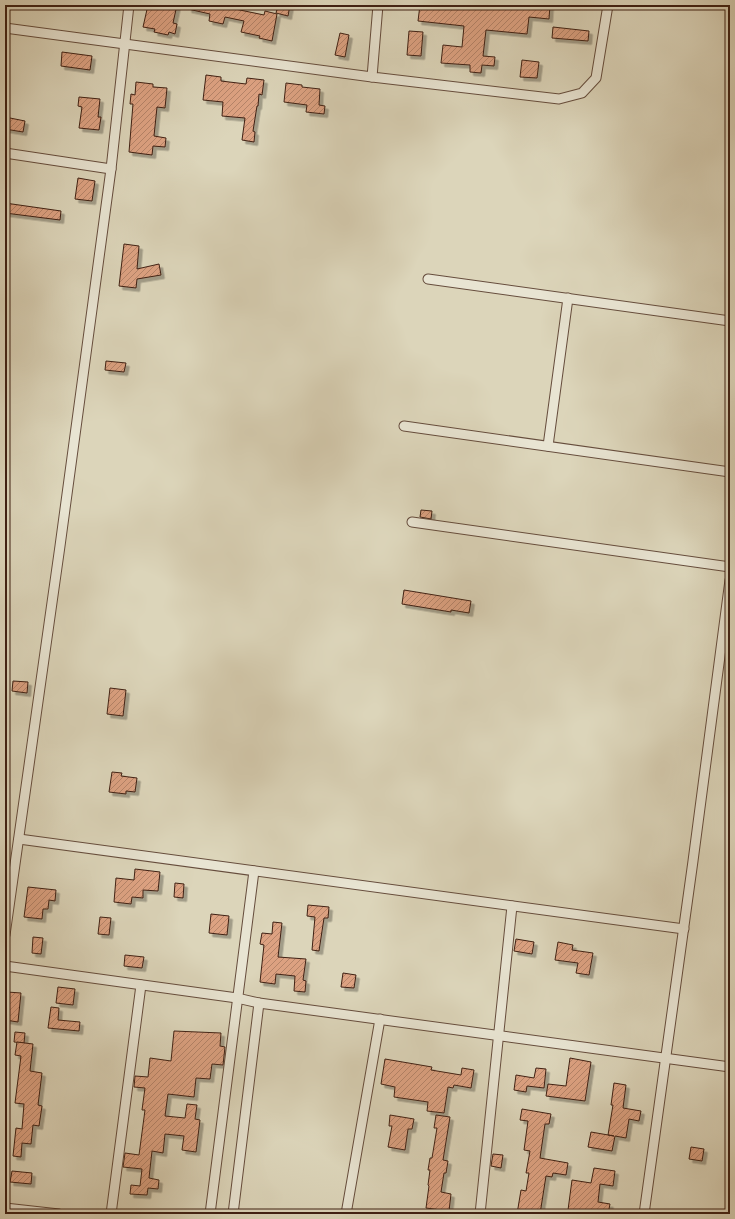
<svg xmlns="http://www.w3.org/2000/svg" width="735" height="1219" font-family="'IM FELL English',serif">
	<defs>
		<pattern id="building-hatch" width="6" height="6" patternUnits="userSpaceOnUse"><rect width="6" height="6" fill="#dda282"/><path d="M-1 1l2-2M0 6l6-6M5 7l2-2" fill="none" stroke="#b58469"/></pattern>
		<filter id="shadow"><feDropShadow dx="3.5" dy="3.5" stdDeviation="0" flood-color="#0004"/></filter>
	</defs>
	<rect width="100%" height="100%" fill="#dcd5ba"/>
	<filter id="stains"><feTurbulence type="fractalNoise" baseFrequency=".005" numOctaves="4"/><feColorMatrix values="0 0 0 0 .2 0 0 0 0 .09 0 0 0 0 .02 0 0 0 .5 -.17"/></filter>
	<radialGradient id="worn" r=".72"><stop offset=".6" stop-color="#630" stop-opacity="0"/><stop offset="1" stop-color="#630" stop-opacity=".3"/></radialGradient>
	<g fill="url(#building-hatch)" stroke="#3f2013" filter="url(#shadow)">
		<path d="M148,5H177L173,23L177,24L175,34L169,32L168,35L154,32L155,29L143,27Z"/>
		<path d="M189,5H213L227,8V5H236L235,9L264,15L265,11L277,14L272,41L259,38L260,36L241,32L244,21L225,17L223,24L209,21L210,14L188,9Z"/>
		<path d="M278,5H290L288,16L276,13Z"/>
		<path d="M420,5L469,9V5H550L549,19L529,17L527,34L486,30L483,56L495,57L494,66L482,65L481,73L470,72V65L441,63L443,45L462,47L464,26L418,21Z"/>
		<path d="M553,27L589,31L588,41L552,38Z"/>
		<path d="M409,31L423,32L421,56L407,55Z"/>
		<path d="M340,33L349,35L345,57L335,55Z"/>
		<path d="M62,52L92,56L90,70L61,66Z"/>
		<path d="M522,60L539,62L537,78L520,77Z"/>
		<path d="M206,75L221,77V81L246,84L247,78L264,80L262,95L259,94L258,106H257L253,131L255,132L254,142L242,140L245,118L222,116L223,102L203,100Z"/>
		<path d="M136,82L153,84V87L167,88L165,108L157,107L154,136L166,138L165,147L153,146L152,155L129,152L133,104H130L131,94L135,95Z"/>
		<path d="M286,83L302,85V87L320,89L319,105L325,106L324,114L306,112L307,105L284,102Z"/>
		<path d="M79,97L100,99L98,117H101L99,130L79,128L82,107L78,106Z"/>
		<path d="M5,117L25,121L23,132L5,129Z"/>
		<path d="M78,178L95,181L92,201L75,199Z"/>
		<path d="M5,203L61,211L60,220L5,213Z"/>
		<path d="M124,244L139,246L137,269L159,264L161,275L137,279L136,288L119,286Z"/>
		<path d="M106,361L126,363L124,372L105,370Z"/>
		<path d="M421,510L432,511L431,519L420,517Z"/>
		<path d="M404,590L471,601L469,613L451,610V612L402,604Z"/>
		<path d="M13,681L28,682L27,693L12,691Z"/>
		<path d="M110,688L126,690L123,716L107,714Z"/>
		<path d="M112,772L122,773L121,776L137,778L135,792L126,791V794L109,792Z"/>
		<path d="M135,869L160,872L158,891L143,890V898L132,897L131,904L114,902L116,878L134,880Z"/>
		<path d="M175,883L184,884L183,898L174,897Z"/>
		<path d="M28,887L56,890L55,901L49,900L48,909H43L42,919L24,917Z"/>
		<path d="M308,905L329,907L328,918H324L319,951L312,950L315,917L307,916Z"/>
		<path d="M211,914L229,916L227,935L209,933Z"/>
		<path d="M100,917L111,918L109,935L98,934Z"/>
		<path d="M273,922L282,923L278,957L306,959L303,980L306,981L305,992L294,991L295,976L276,974L275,984L260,982L264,945L260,944L262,933L272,934Z"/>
		<path d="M33,937L43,938L41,954L32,953Z"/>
		<path d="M516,939L534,942L532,954L514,951Z"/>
		<path d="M558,942L573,945L572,950L593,953L589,975L576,973L578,963L555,960Z"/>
		<path d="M125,955L144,957L142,968L124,966Z"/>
		<path d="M343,973L356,975L354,988L341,987Z"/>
		<path d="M58,987L75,989L73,1005L56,1003Z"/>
		<path d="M7,992L21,993L18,1022L5,1020Z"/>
		<path d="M51,1007L59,1008L58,1020L80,1022L79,1031L48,1028Z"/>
		<path d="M174,1031L221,1033L220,1046L225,1047L223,1065L212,1064L210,1079L196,1078L194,1097L168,1094L165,1116L185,1118L187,1104L197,1105L195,1119L200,1120L196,1152L182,1150L184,1136L165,1134L163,1153L152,1151L149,1178L159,1180L158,1189L148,1188L147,1195L130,1194L131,1185L140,1186L142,1169L123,1167L125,1153L139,1155L145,1110H142L145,1088L134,1087L135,1076L148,1077L150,1058L171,1061Z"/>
		<path d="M15,1032L25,1033L24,1043L14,1042Z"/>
		<path d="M17,1042L33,1044L30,1071L42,1073L38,1105L42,1106L39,1126L33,1125L31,1144L22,1143L21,1157L13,1156L16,1128L22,1129L24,1104L15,1103L21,1056L15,1055Z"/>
		<path d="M570,1058L591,1062L585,1101L546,1096L548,1084L566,1086Z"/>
		<path d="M385,1059L432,1067L431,1070L461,1075L462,1068L474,1070L471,1088L454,1085L453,1088L448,1087L444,1113L427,1111L428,1102L394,1097L395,1087L381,1084Z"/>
		<path d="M536,1068L546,1069L544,1088L527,1086L526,1092L514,1090L516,1075L534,1078Z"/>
		<path d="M614,1083L626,1085L623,1108L641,1111L639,1121L629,1119L626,1138L615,1136L612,1151L588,1147L591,1132L614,1136L608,1135L613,1105H611Z"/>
		<path d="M522,1109L551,1114L549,1124H545L540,1158L568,1163L566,1175L553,1173L552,1177L546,1176L540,1214H517L521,1190L526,1191L529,1173H526L530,1151L524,1150L528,1121L520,1120Z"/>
		<path d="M390,1115L414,1119L412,1129H408L405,1150L388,1147L392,1126H389Z"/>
		<path d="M436,1115L450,1117L443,1160L448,1161L446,1173H444L441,1192L451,1194L449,1211L426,1208L429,1186L428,1185L430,1170H428L430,1158H432L437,1128H434Z"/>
		<path d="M691,1147L704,1149L702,1161L689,1159Z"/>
		<path d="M493,1154L503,1155L501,1168L491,1166Z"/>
		<path d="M594,1168L615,1171L613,1186L600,1184L598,1202L610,1204L608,1214H592L568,1210L572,1180L591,1183Z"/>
		<path d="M12,1171L32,1173L31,1184L10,1182Z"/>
	</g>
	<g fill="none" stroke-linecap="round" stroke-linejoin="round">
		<defs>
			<g id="minor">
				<path d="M378,5L372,77L559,99L582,93L596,78L608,5"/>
				<path d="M5,28L372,77"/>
				<path d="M5,153L111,169"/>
				<path d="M428,279L730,321"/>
				<path d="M404,426L730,472"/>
				<path d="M548,446L568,298"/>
				<path d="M412,522L730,567"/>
				<path d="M19,839L684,929"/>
				<path d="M5,935L60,546L111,169L129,5"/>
				<path d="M5,966L237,998L259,1003L730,1067"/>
				<path d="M5,1208L59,1214"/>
				<path d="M111,1214L141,985"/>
				<path d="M210,1214L254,871"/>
				<path d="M233,1214L259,1003"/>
				<path d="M346,1214L380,1019"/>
				<path d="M480,1214L512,906"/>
				<path d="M644,1214L693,861L730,580"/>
			</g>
		</defs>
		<use href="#minor" stroke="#664d3d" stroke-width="11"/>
		<use href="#minor" stroke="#e8e4d2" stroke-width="9"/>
	</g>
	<rect width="735" height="1219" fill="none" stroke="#dcd5ba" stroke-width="20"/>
	<rect x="6" y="6" width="723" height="1207" fill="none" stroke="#3f2013" stroke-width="2"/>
	<rect x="10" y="10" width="715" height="1199" fill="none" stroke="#3f2013"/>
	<rect width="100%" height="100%" filter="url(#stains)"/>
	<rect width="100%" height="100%" fill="url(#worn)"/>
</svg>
